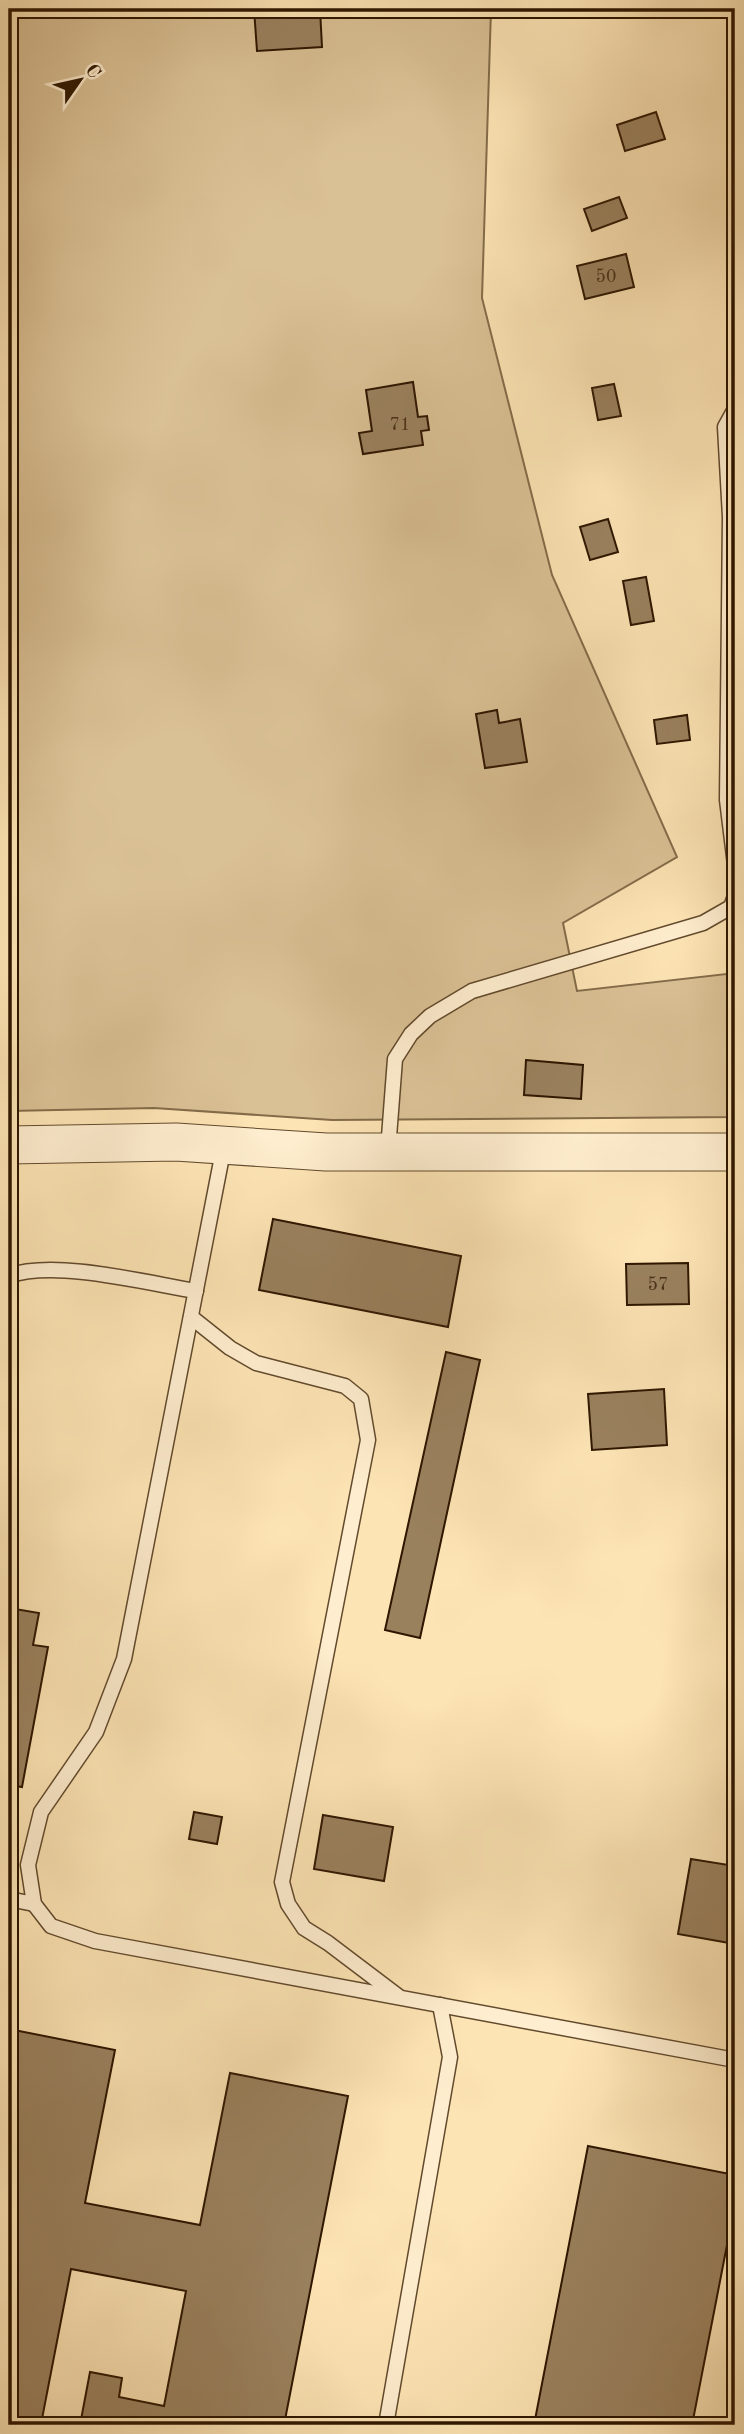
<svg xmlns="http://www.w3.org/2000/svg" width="744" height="2434" font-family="'Old Standard TT',serif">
	<rect width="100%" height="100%" fill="#fde4b4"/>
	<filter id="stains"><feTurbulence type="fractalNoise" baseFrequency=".00286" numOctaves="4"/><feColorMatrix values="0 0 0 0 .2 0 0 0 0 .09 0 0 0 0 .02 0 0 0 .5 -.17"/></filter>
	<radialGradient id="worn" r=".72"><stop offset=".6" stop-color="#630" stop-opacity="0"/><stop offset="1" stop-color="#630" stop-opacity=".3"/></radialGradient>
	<path fill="#dac195" stroke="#846c4a" stroke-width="2" d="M9,9H491L482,298L552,575L677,857L563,923L577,991L735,973V1117L332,1120L154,1108L9,1111Z"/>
	<g fill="#9a815e" stroke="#2e1600" stroke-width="2">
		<path d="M254,9H320L322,47L257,51Z"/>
		<path d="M433,9H462V13L434,16Z"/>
		<path d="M656,112L665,139L625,151L617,125Z"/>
		<path d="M619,197L627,218L592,231L584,209Z"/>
		<path d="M626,254L634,287L585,299L577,266Z"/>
		<path d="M413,382L418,417L427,416L429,430L421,431L423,445L363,454L359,433L372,431L366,390Z"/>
		<path d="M614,384L621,416L598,420L592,388Z"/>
		<path d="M608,519L618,552L590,560L580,527Z"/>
		<path d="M646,577L654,621L631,625L623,581Z"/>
		<path d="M497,710L499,723L520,719L527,762L485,768L476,714Z"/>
		<path d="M687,715L690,740L657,744L654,720Z"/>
		<path d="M526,1060L583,1065L581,1099L524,1095Z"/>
		<path d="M273,1219L461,1256L448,1327L259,1290Z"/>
		<path d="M688,1263L689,1304L627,1305L626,1264Z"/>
		<path d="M446,1352L480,1360L420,1638L385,1630Z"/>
		<path d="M664,1389L667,1445L592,1450L588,1394Z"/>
		<path d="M9,1608L39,1613L33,1645L48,1647L22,1787L9,1785Z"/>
		<path d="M194,1812L222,1817L217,1844L189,1839Z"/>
		<path d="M323,1815L393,1827L384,1881L314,1869Z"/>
		<path d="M691,1859L735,1866V1944L678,1934Z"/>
		<path d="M9,2029L115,2050L85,2203L200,2225L230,2073L348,2096L284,2425H80L90,2372L122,2378L119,2397L164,2406L186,2291L71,2269L41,2424L9,2417Z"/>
		<path d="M588,2146L735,2175V2204L693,2420L717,2425H534Z"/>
	</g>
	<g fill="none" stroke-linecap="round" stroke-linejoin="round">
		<defs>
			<g id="service">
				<path d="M724,9L735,11"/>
				<path d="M735,409L725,427L730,517L727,800L735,865"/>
				<path d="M224,1146L124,1659L96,1732L41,1812L28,1865L34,1904L51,1926L95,1941L735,2060"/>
				<path d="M388,1150L395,1059L411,1034L430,1016L472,991L703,923L731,907L735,896"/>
				<path d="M9,1276C54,1259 147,1283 196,1291"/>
				<path d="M191,1317L230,1348L256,1363L345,1386L361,1399L368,1440L282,1882L288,1904L304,1928L328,1943L398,1996"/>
				<path d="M9,1899L34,1904"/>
				<path d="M386,2425L450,2057L440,2005"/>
			</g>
			<path id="tertiary" d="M9,1145L176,1142L326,1152H735"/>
		</defs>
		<use href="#service" stroke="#624a2d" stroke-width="17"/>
		<use href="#tertiary" stroke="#624a2d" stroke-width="39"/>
		<use href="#service" stroke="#feedce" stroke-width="14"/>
		<use href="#tertiary" stroke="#feedce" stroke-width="37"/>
	</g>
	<g text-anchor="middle" stroke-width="6" stroke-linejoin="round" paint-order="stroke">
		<g font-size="18" fill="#493118">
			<text x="606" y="282">50</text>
			<text x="400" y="430">71</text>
			<text x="658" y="1290">57</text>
		</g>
	</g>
	<rect width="744" height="2434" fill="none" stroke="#fde4b4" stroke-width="35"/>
	<rect x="10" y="10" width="723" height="2413" fill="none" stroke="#2e1600" stroke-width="3.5"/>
	<rect x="18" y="18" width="709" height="2399" fill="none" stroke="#2e1600" stroke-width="2"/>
	<g transform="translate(80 80) rotate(56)" stroke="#feedce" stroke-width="5" paint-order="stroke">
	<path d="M0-5L12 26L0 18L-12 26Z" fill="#2e1600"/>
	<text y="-10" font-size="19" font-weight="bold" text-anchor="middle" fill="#2e1600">С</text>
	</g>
	<rect width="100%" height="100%" filter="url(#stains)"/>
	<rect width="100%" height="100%" fill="url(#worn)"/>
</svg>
